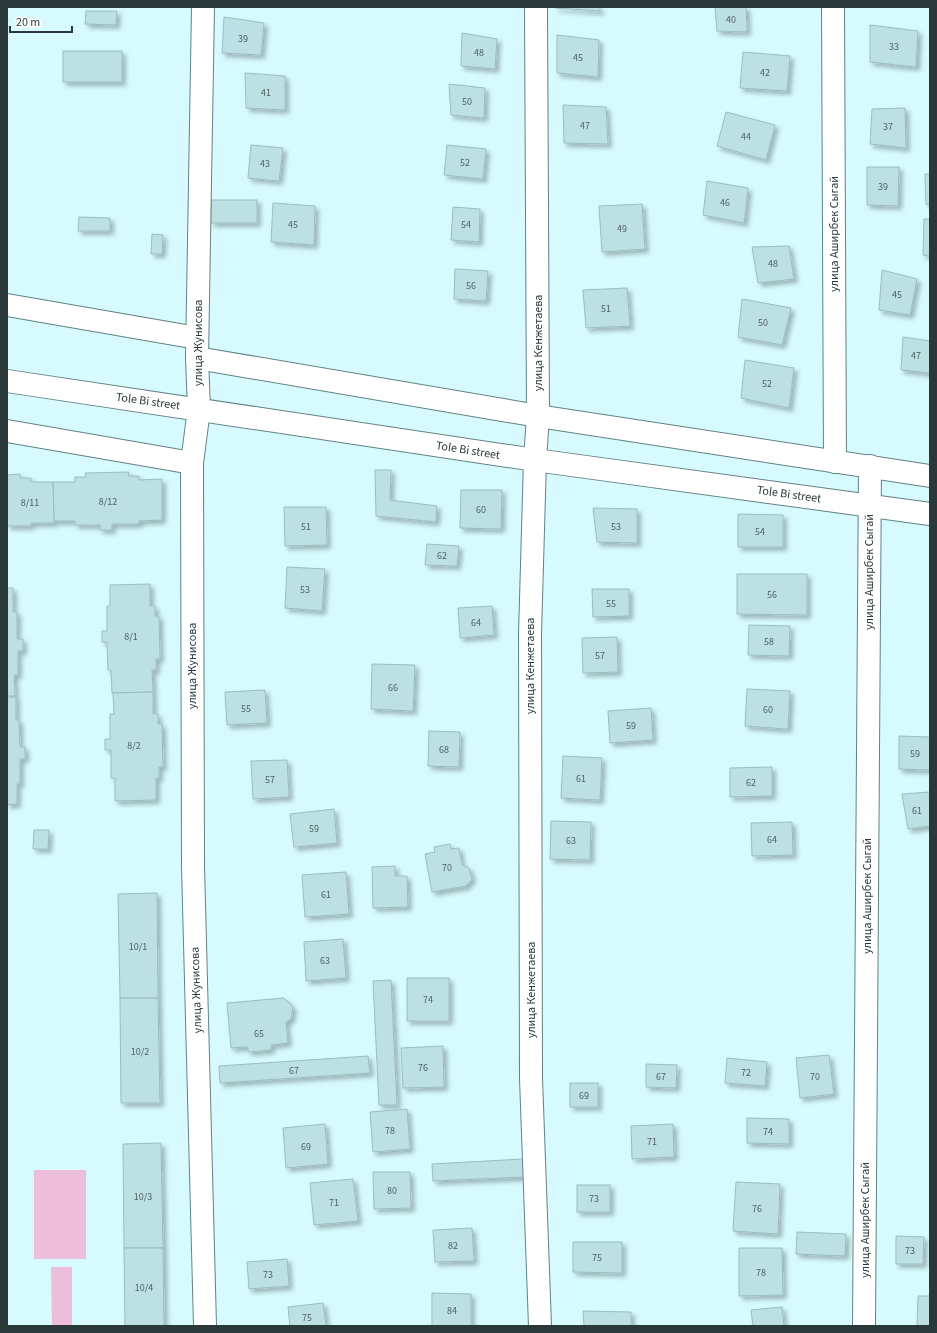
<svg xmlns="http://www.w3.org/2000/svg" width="937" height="1333" font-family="'Source Sans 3',sans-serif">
	<defs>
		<filter id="shadow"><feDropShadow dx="3.5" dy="3.5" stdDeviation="2" flood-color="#0004"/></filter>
	</defs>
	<rect width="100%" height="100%" fill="#d6fafd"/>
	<g fill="#edbdd9">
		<rect x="34" y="1170" width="52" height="89"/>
		<path d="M51,1267H72V1326H52Z"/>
	</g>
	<g fill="#bde0e3" stroke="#9bbdc0" filter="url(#shadow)">
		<path d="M555,7H600V11L555,8Z"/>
		<path d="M715,7H746L747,32L717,31Z"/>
		<path d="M86,11H117L116,25L85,24Z"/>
		<path d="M224,17L264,23L261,55L222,53Z"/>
		<path d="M870,25L918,31L916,67L870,62Z"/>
		<path d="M462,33L497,39L495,69L461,66Z"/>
		<path d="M557,35L599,40L598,77L557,73Z"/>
		<rect x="63" y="51" width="59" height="31"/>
		<path d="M743,52L790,56L787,91L740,88Z"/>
		<path d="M245,73L285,76V110L246,108Z"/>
		<path d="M449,84L485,88L484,118L451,115Z"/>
		<path d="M563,105L606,107L608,144L564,143Z"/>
		<path d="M905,108L906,148L870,144L872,109Z"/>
		<path d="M726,112L775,125L766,160L717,146Z"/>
		<path d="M251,145L283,148L279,181L248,178Z"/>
		<path d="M447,145L486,149L483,179L444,175Z"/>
		<path d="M867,167H899L898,206L867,205Z"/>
		<path d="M925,174H930V205L926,204Z"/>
		<path d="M707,181L748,188L744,223L703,215Z"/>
		<rect x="211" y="200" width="46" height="23"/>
		<path d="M273,203L315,206L314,245L271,242Z"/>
		<path d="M642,204L645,249L602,252L599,206Z"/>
		<path d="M453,207L480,209L479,242L451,240Z"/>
		<path d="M79,217L110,218V231H78Z"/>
		<path d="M924,219H930V256L923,255Z"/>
		<path d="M152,234L163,235L162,254H151Z"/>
		<path d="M789,246L794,279L758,283L752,247Z"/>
		<path d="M455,269L488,271L486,301L454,299Z"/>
		<path d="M882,270L917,279L910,315L879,310Z"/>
		<path d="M627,288L630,326L586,328L583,290Z"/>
		<path d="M742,299L791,308L782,345L738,337Z"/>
		<path d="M903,337L930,341V373L901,370Z"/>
		<path d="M745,360L794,368L789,408L741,398Z"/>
		<path d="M375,470H391L390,500L437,506L436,522L376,516Z"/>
		<path d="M129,472L128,476H139V480L162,479V520L139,521V524H112V530H100V525H75V521H54L53,482H75V477H86L85,473Z"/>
		<path d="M20,474V478H31V482H53L54,523H31V526H7V475Z"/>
		<path d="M461,490H502L501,529L460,528Z"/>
		<path d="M284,507H326L327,545L285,546Z"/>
		<path d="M593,508L637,509V543L597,542Z"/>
		<path d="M738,514L783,515V547H738Z"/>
		<path d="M427,544L459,546L457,566L425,565Z"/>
		<path d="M287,567L325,569L322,611L285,608Z"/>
		<path d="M737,574H807V615L737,614Z"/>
		<path d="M150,584V606H155V616H159L160,659H156V670H152L153,692L112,693L111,670H108L107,642H102V631H107V606H110V585Z"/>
		<path d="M7,588H13V612H17V639H23V651H18V675H14L15,696H7Z"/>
		<path d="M592,589H629V616L593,617Z"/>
		<path d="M492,606L494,635L460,638L458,608Z"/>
		<path d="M749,625L790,626L789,656L748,655Z"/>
		<path d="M617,637L618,672L583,673L582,638Z"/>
		<path d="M372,664L415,665L413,711L371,709Z"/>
		<path d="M747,689L790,691L788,729L745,726Z"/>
		<path d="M265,690L267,723L227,725L225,692Z"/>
		<path d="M153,692V714H158V724H162L163,767H159V778H156V800L115,801V778H111V750H105V739H110V714H114L113,693Z"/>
		<path d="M7,697H16V720H19L20,747H25V759H20V784H17V804L7,805Z"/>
		<path d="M651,708L653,740L610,743L608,711Z"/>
		<path d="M429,731L460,732L459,767L428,766Z"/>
		<path d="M899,736L930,737V770L899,769Z"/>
		<path d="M563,756L602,758L600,800L561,798Z"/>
		<path d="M287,760L289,797L253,799L251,761Z"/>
		<path d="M772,767V796L730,797V768Z"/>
		<path d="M930,792V826L908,829L902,794Z"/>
		<path d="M334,809L337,843L294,847L290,814Z"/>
		<path d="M551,821L591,822L590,860L550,859Z"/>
		<path d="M792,822L793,855L752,856L751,823Z"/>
		<path d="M34,830H49L48,849H33Z"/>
		<path d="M450,844L451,849L459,848L462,865L469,868L472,879L466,886L432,892L425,854L435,852L434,847Z"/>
		<path d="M395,866V876H407L408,907L373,908L372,867Z"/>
		<path d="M346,872L349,914L305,917L302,875Z"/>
		<path d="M157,893L158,998H120L118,894Z"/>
		<path d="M343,939L346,978L306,981L304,942Z"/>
		<rect x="407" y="978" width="42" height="43"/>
		<path d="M391,980L397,1105H379L373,981Z"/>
		<path d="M120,998H158L160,1103H121Z"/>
		<path d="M284,998L293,1007L291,1019L286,1022L288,1043L271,1045V1050L248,1052V1047L231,1048L227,1003Z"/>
		<path d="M443,1046L444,1087L403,1088L401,1048Z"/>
		<path d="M829,1055L834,1094L800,1098L796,1058Z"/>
		<path d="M368,1056L370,1073L220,1083L219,1066Z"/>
		<path d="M727,1058L767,1062L765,1086L725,1083Z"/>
		<path d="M646,1064L677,1065L676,1088L646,1087Z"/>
		<rect x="570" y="1083" width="28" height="24"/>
		<path d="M407,1109L410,1149L373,1152L370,1112Z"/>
		<path d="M747,1118L789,1119V1144L747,1143Z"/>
		<path d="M325,1124L328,1164L286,1168L283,1128Z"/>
		<path d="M673,1124L674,1157L632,1159L631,1126Z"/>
		<path d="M161,1143L163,1248H124L123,1144Z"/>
		<path d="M523,1159L524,1177L433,1181L432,1164Z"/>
		<path d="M373,1172H410L411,1208L374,1209Z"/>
		<path d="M353,1179L358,1221L314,1225L310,1183Z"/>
		<path d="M736,1182L780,1184L778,1234L733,1231Z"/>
		<rect x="577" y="1185" width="33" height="27"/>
		<path d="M472,1228L474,1261L435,1262L433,1230Z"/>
		<path d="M797,1232L846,1234L845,1256L796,1254Z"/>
		<path d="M896,1236L924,1237L923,1264H896Z"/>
		<path d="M573,1242H622V1273L573,1272Z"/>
		<path d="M124,1248H163L164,1326H125Z"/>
		<path d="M739,1248H782L783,1295L739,1296Z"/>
		<path d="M287,1259L289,1286L249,1289L247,1262Z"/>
		<path d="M432,1293L471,1294V1326H432Z"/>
		<path d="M918,1296H930V1326H917Z"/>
		<path d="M323,1303L326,1326H290L288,1307Z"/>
		<path d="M782,1307L784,1326H753L751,1310Z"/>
		<path d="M583,1311L631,1312V1326H584Z"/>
	</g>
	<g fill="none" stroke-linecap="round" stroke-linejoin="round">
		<defs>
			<g id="street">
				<path d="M203,7L197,358L199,409L192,463L193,866L205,1326"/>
				<path d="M536,7L538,416L535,460L530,634L531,1078L540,1326"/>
				<path d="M833,7L835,462"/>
				<path d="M7,305L197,338"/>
				<path d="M7,431L192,463"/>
				<path d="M864,1326L870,466"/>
			</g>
			<g id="secondary">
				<path d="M197,358L538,416L930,476"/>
				<path d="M7,381L535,460L930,514"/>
			</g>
		</defs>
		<use href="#street" stroke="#618285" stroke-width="24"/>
		<use href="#secondary" stroke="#618285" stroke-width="24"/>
		<use href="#street" stroke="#fff" stroke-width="22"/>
		<use href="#secondary" stroke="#fff" stroke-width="22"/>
	</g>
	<g text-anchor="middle" stroke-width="4" stroke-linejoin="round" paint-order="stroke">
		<g font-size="10" fill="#4f6264">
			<text x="731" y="23">40</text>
			<text x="243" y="42">39</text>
			<text x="894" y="50">33</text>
			<text x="479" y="56">48</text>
			<text x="578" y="61">45</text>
			<text x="765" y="76">42</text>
			<text x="266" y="96">41</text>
			<text x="467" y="105">50</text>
			<text x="585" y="129">47</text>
			<text x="888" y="130">37</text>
			<text x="746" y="140">44</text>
			<text x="465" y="166">52</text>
			<text x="265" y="167">43</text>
			<text x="883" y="190">39</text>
			<text x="725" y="206">46</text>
			<text x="293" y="228">45</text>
			<text x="466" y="228">54</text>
			<text x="622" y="232">49</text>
			<text x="773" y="267">48</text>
			<text x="471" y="289">56</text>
			<text x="897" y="298">45</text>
			<text x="606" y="312">51</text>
			<text x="763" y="326">50</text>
			<text x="916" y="359">47</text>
			<text x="767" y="387">52</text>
			<text x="108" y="505">8/12</text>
			<text x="30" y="506">8/11</text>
			<text x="481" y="513">60</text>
			<text x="306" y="530">51</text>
			<text x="616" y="530">53</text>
			<text x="760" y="535">54</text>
			<text x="442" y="559">62</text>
			<text x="305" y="593">53</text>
			<text x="772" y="598">56</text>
			<text x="611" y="607">55</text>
			<text x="476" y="626">64</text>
			<text x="131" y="640">8/1</text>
			<text x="769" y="645">58</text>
			<text x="600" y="659">57</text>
			<text x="393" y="691">66</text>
			<text x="246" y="712">55</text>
			<text x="768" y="713">60</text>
			<text x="631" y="729">59</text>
			<text x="134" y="749">8/2</text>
			<text x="444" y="753">68</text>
			<text x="915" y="757">59</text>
			<text x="581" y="782">61</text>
			<text x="270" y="783">57</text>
			<text x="751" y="786">62</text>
			<text x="917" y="814">61</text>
			<text x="314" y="832">59</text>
			<text x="772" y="843">64</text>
			<text x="571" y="844">63</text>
			<text x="447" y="871">70</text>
			<text x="326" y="898">61</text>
			<text x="138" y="950">10/1</text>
			<text x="325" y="964">63</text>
			<text x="428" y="1003">74</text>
			<text x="259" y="1037">65</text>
			<text x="140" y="1055">10/2</text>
			<text x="423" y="1071">76</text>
			<text x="294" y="1074">67</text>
			<text x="746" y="1076">72</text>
			<text x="661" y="1080">67</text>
			<text x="815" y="1080">70</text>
			<text x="584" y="1099">69</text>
			<text x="390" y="1134">78</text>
			<text x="768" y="1135">74</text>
			<text x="652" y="1145">71</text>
			<text x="306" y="1150">69</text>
			<text x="392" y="1194">80</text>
			<text x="143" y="1200">10/3</text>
			<text x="594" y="1202">73</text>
			<text x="334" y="1206">71</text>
			<text x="757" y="1212">76</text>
			<text x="453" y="1249">82</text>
			<text x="910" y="1254">73</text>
			<text x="597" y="1261">75</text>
			<text x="761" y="1276">78</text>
			<text x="268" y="1278">73</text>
			<text x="144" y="1291">10/4</text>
			<text x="452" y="1314">84</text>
			<text x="307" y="1321">75</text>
		</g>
		<g font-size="12" fill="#2a383a" stroke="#fff">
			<text transform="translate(834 234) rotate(-90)" y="4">улица Аширбек Сыгай</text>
			<text transform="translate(198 343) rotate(-90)" y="4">улица Жунисова</text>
			<text transform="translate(538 343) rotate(-90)" y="4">улица Кенжетаева</text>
			<text transform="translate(148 401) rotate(8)" y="4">Tole Bi street</text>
			<text transform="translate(468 450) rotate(9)" y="4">Tole Bi street</text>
			<text transform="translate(789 494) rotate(8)" y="4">Tole Bi street</text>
			<text transform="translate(869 572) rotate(-90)" y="4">улица Аширбек Сыгай</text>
			<text transform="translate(192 666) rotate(-90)" y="4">улица Жунисова</text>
			<text transform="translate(530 666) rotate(-90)" y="4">улица Кенжетаева</text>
			<text transform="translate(867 896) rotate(-90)" y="4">улица Аширбек Сыгай</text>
			<text transform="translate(196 990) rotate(-92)" y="4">улица Жунисова</text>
			<text transform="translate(531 990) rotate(-90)" y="4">улица Кенжетаева</text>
			<text transform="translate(865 1220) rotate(-90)" y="4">улица Аширбек Сыгай</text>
		</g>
	</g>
	<rect width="937" height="1333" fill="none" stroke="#2a383a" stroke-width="16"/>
	<path d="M10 26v6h62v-6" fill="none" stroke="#2a383a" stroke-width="2"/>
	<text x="16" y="26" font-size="12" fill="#2a383a" stroke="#ffffff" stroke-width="3" paint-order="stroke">20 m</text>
</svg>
